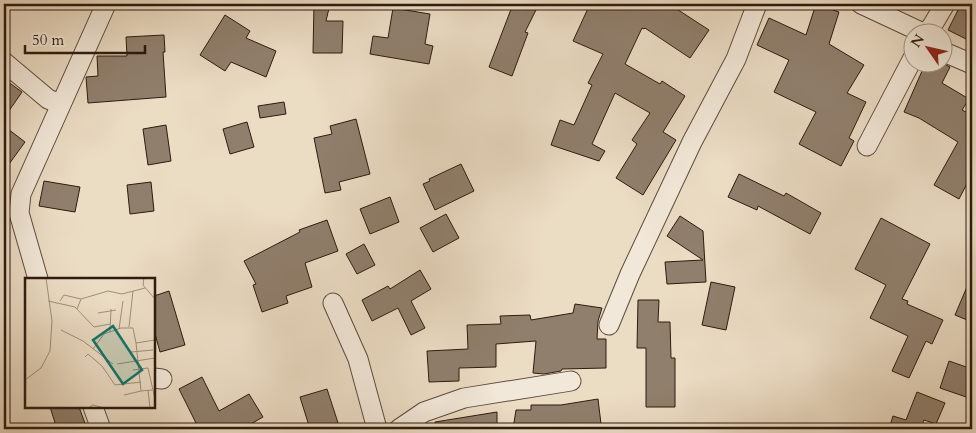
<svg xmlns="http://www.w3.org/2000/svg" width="976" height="433" font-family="Cardo,serif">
	<rect width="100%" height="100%" fill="#ebdcc4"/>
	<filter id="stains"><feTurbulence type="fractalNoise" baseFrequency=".004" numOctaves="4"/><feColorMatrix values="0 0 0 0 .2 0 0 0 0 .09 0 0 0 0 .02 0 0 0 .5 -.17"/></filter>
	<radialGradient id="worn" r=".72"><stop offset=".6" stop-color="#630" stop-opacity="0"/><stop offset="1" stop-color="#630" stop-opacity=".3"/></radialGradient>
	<g fill="#907f6d" stroke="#2d1b0e">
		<path d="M314,4H330L326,21H343L342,53H313Z"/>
		<path d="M513,4H539L525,32L528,33L512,76L489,67Z"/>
		<path d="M590,4H669L709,30L690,58L645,28L644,29L642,28L625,64L660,84L662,81L685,96L663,132L676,140L643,195L616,178L637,144L632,140L650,113L615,93L592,144L605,151L599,161L551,145L560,120L574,125L592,85L588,83L603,54L573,41Z"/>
		<path d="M816,4L839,12L829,44L864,65L847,93L866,102L849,138L854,141L841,166L799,144L816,112L774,92L789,60L757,45L769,18L806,35Z"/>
		<path d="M961,4H972V42L948,30Z"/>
		<path d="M393,8L430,14L425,44L433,46L429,64L370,54L373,36L388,38Z"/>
		<path d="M225,15L250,31L246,38L276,51L266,77L231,62L225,71L200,55Z"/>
		<path d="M164,35L165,52H163L166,97L88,103L86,77L98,76L97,56H127L126,37Z"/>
		<path d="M926,62H940L950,67L942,83L969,99L962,110L972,115V174L959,199L934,185L958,142L919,118L904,112Z"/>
		<path d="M4,79L22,92L4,118Z"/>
		<path d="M284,102L286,114L260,118L258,106Z"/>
		<path d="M356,119L370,174L339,182L341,190L325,193L314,138L332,134L330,126Z"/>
		<path d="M247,122L254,147L230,154L223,129Z"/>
		<path d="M166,125L171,161L148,165L143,129Z"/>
		<path d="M4,126L25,142L4,171Z"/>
		<path d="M461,164L474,191L435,210L423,184L430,181L429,179Z"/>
		<path d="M739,174L784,196L786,193L821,213L810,234L758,206L757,210L728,197Z"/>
		<path d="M44,181L80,187L75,212L39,206Z"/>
		<path d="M151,182L154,211L130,214L127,185Z"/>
		<path d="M390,197L399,222L370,234L360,209Z"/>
		<path d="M446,214L459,238L433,252L420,228Z"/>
		<path d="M680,216L703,231L706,282L667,284L665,262L703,260L667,236Z"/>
		<path d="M881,218L930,244L902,299L908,301L907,304L943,320L932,344L926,341L909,378L892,371L908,336L870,318L886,285L855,269Z"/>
		<path d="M327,220L338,251L305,263L312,287L286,296L288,303L262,312L253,285L256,284L244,261L300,232L299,230Z"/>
		<path d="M364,244L375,265L357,274L346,254Z"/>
		<path d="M420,270L431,289L411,301L425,328L411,335L398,308L372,321L362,300L388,286L390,289Z"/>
		<path d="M972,275V322L955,315Z"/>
		<path d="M711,282L735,287L726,330L702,325Z"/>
		<path d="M169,291L185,345L160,352L154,330V296Z"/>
		<path d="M638,300H659L658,322H670L671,358H675V407H646V348H637Z"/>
		<path d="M575,304L602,308L598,321L597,339H606V368L562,369L561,371L544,374L533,373L536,341L496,344V367L459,368V381L429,382L427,351L468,349L467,325L501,324L500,316L530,315L531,320L573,313Z"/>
		<path d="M949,361L972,369V399L940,388Z"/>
		<path d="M202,377L219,411L249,394L263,417L242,429H199L179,389Z"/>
		<path d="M327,389L340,429H310L300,397Z"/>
		<path d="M917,392L945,403L936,424L924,420L922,425L927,427V429H889L893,416L906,420Z"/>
		<path d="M598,399L601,424L564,429H513L516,410H531V405H561Z"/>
		<path d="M50,407H79L86,426L78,429H57Z"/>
		<path d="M497,412V429H435V422Z"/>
	</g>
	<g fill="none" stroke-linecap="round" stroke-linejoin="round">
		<defs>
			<g id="minor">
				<path d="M861,4L921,32"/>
				<path d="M927,32L932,26L945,4"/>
				<path d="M944,52L972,64"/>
				<path d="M4,62L48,99L60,104"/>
				<path d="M867,146L914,56"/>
				<path d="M38,279L19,213L21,194L106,4"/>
				<path d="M333,303L358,359L377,429"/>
				<path d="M609,325L630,274L692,142L736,59L757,4"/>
				<path d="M154,378L162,379"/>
				<path d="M93,407L101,429"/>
				<path d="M399,429L424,412L464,398L571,381"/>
			</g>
		</defs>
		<use href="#minor" stroke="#5c4b3c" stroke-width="21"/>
		<use href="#minor" stroke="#f2e8d9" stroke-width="19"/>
	</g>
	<g transform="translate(25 278)">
		<rect width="130" height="130" fill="#ebdcc4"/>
		<path fill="none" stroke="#9f8f7b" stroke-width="1" d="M119,0L118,7L130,21M56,21L83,13L97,16L120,10M23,23L50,29L69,49L85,46M35,23L39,17L56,21L52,31M73,35L91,32M104,49L108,13M94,51L98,23M36,52L58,63L88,86M85,54L86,31M68,71L79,56L96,50H108L111,65M106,74L128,72M60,79L63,76L77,88L90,107L116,104M92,86L130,80M108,92L123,90L130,121M0,102L16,90L25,73L27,43L21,0M123,112L125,130M127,112L116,113L111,65L130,62M99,117L116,113M63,130L68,127L79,130"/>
		<path fill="#0f766e" fill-opacity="0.15" stroke="#0f766e" stroke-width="2.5" d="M88,48L117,92L98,106L68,62Z"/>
		<rect width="130" height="130" fill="none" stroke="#2d1b0e" stroke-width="2.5"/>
	</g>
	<rect width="976" height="433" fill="none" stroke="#ebdcc4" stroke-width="20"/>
	<rect x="5" y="5" width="966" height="423" fill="none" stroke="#2d1b0e" stroke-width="2.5"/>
	<rect x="10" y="10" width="956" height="413" fill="none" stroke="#2d1b0e"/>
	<g transform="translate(928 48) rotate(304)"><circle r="24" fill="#f2e8d9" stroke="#a39688"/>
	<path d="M0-4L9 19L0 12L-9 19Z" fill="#8f2418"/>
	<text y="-8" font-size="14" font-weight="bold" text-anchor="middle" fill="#2d1b0e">N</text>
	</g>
	<path d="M25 45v8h120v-8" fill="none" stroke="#2d1b0e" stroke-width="2.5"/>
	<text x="32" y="45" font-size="15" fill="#2d1b0e" stroke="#f2e8d9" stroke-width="4" paint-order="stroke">50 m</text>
	<rect width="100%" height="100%" filter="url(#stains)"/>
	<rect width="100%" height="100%" fill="url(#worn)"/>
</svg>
